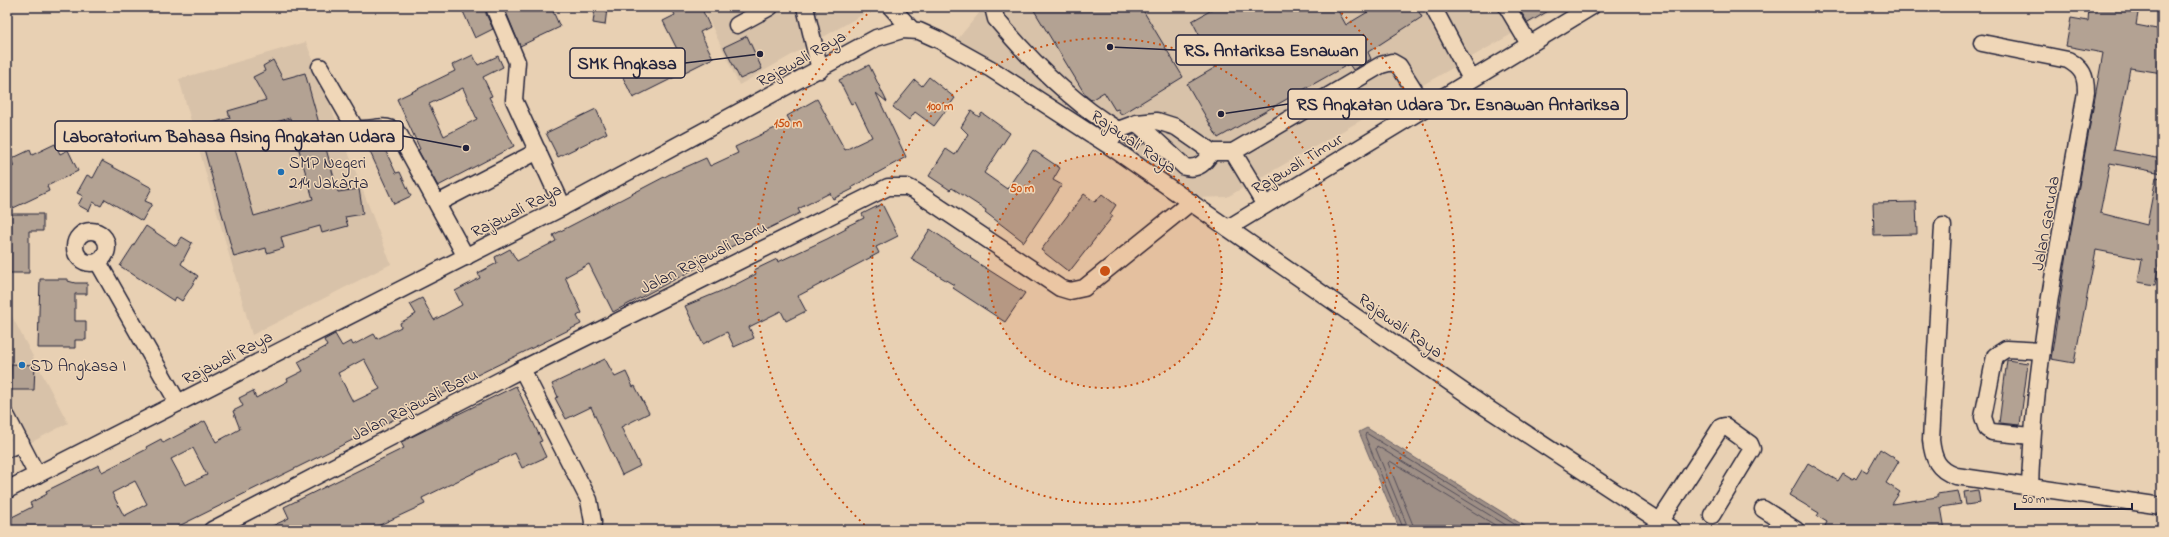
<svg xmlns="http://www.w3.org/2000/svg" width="2169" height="537" font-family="'Indie Flower',sans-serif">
	<rect width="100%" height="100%" fill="#e8d0b3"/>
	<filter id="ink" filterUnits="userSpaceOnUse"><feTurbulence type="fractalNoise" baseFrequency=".025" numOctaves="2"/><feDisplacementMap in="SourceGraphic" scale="8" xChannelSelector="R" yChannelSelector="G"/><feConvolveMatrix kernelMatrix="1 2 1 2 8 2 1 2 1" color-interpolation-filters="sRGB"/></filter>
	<g filter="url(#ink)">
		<g fill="#d8c2a9">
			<path d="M703,7H876L739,85Z"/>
			<path d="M984,7H1559L1227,197L1195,198L1043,94L957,40Z"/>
			<path d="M306,42L391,264L252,335L179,79Z"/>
			<path d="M7,307L68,423L7,455Z"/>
		</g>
		<path fill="#9e8f86" stroke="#6c6368" d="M1367,428L1531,530H1400L1359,432Z"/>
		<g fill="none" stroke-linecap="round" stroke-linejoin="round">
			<g stroke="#544e59" stroke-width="1">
				<path d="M1404,530L1365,436L1366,433L1524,530"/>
				<path d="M1409,530L1376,449L1377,446L1514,530"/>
				<path d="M1415,530L1388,463L1390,461L1503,530"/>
			</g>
		</g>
		<g fill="#b3a293" stroke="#22223b" fill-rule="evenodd">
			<path d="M461,7H486V14L493,29L475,38Z"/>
			<path d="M504,7H551L560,27L520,46Z"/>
			<path d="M671,7H701L710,27L700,32L713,58L633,98L617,65L638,55L643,66L677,49L663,21L675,15Z"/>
			<path d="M1032,7H1141L1183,77L1121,115L1118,109L1115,110L1104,92L1091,100L1086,96Z"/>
			<path d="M1217,7H1336L1346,25L1376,7H1416L1422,17L1368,52L1371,59L1353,70L1349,64L1218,138L1187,84L1216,67L1192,21Z"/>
			<path d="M1518,7H1555L1528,23Z"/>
			<path d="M2089,7H2139L2136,25L2162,30V73L2130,68L2114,150L2162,159V173L2110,163L2100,213L2147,225L2156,177L2162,178V264H2159L2155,285L2138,282L2142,259L2096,250L2074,363L2051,359L2069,241L2103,53L2066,46L2071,18L2088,21Z"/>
			<path d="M595,8L607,9L605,25L593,23Z"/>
			<path d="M747,36L762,69L740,79L724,47Z"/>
			<path d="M473,55L478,65L498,56L503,67L483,77L492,96L489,97L514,146L438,186L418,150L420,149L397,99L455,71L452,65ZM463,88L477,119L444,136L429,104Z"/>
			<path d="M273,60L283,79L305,73L338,192L359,189L363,214L345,217L348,226L322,233L320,226L281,237L284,248L267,253L266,248L234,257L198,127L230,118L228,111L266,100L253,77L265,71L263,66ZM290,118L313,199L254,216L231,135Z"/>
			<path d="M869,65L887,102L876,93L906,157L852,187L853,189L833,199L830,193L798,209L800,213L704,260L706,263L613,312L589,264L565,277L582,313L577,316L581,324L465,381L466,382L411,409V411L171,530H13L8,519L32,507L30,503L47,494L46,491L99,465L102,472L147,449L146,447L161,439L163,443L205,421L216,442L240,429L233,411L243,406L239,398L253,391L256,398L288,381L287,379L303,371L298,362L327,346L324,340L335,334L342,346L351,341L353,345L374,334L377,339L401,327L400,323L416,314L410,304L422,298L434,320L462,305L455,291L480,278L478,273L497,263L495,257L510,249L517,261L556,241L553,235L670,174L706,158L710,166L738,153L735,147L790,121L787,116L817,99L845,150L872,137L855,102L851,104L839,80ZM364,359L380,389L353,402L338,373ZM193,448L207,475L185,485L171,459ZM135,481L147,504L124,516L112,493Z"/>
			<path d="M929,77L955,98L934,126L915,112L909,120L893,107L915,80L922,86Z"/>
			<path d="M596,109L607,133L558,157L546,133Z"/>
			<path d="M971,111L979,117L982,113L1010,133L984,173L1007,189L1033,150L1060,168L1053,180L1062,185L1024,242L985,212L986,210L952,188L950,190L929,176L946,149L955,155L968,134L961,127Z"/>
			<path d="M1135,134L1145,143L1132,150L1122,141L1124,138Z"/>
			<path d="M379,137L396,173L400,172L411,196L394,204L364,139Z"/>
			<path d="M55,144L60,154L68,150L78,171L47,186L49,191L7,211V169L14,166L11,159L30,150L32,155Z"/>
			<path d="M102,161L152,188L145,201L152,204L142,221L105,199L101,206L93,202L89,211L78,205L83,196L77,193L87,175L93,178Z"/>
			<path d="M1084,194L1095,202L1102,194L1116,205L1110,214L1113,216L1069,272L1041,250Z"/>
			<path d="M1916,202L1917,234L1874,235L1873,203Z"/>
			<path d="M882,204L898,236L876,247L879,253L798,296L806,311L786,321L781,311L749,327L754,338L734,347L727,332L703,344L685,306L733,286L756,274L754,270L777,259L778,262L827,239L846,229L845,227L864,218L862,214Z"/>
			<path d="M7,214H43V231H29V273H7Z"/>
			<path d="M146,226L176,246L182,237L192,243L181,264L198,276L182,301L176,297L174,301L120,266Z"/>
			<path d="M930,229L971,257L970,258L1025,293L1005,322L953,288L954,285L911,259Z"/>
			<path d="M40,279H68V281L75,283H87V294H75V321H86V340H75V348H38Z"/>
			<path d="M605,359L615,377L626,372L633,387L635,386L649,413L621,427L640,466L622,475L591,407L566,419L555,398L558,397L552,384Z"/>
			<path d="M2007,360L2028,363L2020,425L1999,423Z"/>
			<path d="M11,364L35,365L34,390H10Z"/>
			<path d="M516,386L542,441L539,442L546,457L522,468L515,453L422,498L425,504L369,530H264L289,518L284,507L404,448L401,442L407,439Z"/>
			<path d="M1880,449L1899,461L1886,483L1900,492L1892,504L1937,497V494L1958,491L1961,504L1941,507L1945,530H1823L1827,522L1817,516L1819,513L1789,495L1808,463L1838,481L1843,473L1853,479L1854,477L1856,479L1862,469L1867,472Z"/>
			<path d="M1978,490L1980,503L1966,505L1964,492Z"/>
		</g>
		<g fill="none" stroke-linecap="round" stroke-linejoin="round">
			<defs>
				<g id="minor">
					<path d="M805,7L820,70"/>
					<path d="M891,7L912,30"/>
					<path d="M993,7L996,19C1031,61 1071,102 1118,130L1112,138"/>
					<path d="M1433,7L1471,79"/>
					<path d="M1507,7L1529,44"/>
					<path d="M495,10L517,62L514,100L563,207"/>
					<path d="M737,25L770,7"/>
					<path d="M1982,43L2068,60C2082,68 2086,75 2086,92C2064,223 2034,354 2030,487"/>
					<path d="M320,67L355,128C372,133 386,119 400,136L466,257"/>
					<path d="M1137,123L1185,167C1199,170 1205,162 1212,152"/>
					<path d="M1118,130L1137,123L1157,121L1176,127L1212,152H1233L1381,65L1392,62L1399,66L1425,107"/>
					<path d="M1233,152L1265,205"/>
					<path d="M438,203L538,151"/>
					<path d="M1943,226L1931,440C1933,458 1937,470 1956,476L2162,506"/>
					<path d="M1228,228L1591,7"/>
					<circle cx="91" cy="247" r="16"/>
					<path d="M98,262L178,403"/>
					<path d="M522,369L589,500L593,522L592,530"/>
					<path d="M7,417L37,475"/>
					<path d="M2031,436L1992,432L1987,429L1983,417L1995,356L2006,349L2042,351"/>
					<path d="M7,449L21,443"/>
					<path d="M7,490L563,207L876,38L902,30L919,31L939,40L991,69L1108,145L1484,406L1673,530"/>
					<path d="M1763,509L1796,530"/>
					<path d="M1660,521L1721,427L1725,426L1750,444L1752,449L1712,515"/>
					<path d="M212,530L522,369L888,187H907L915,191L1060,288L1070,291L1084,288L1191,202"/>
				</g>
			</defs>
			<use href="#minor" stroke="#22223b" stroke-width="19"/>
			<use href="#minor" stroke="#f0d7b8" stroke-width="16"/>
		</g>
	</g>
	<circle cx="1105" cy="271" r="117" fill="#ca5113" fill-opacity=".12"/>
	<g fill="none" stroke="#ca5113" stroke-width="2" stroke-dasharray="2 4">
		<circle cx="1105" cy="271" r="117"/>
		<circle cx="1105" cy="271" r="233"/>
		<path d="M869 529A350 350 0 0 1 873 9M1337 9A350 350 0 0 1 1341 529"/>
	</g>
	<g fill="#1f6fb2" stroke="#f0d7b8" stroke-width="1.5">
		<circle cx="281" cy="172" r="4"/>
		<circle cx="22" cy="365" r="4"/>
	</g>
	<g text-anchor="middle" stroke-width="3" stroke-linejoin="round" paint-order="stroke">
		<g font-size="17" fill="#22223b" stroke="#f0d7b8">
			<text transform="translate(801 58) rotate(-29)" y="6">Rajawali Raya</text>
			<text transform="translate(1134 141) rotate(34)" y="6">Rajawali Raya</text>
			<text transform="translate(1297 163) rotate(-31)" y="6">Rajawali Timur</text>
			<text transform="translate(516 210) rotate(-27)" y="6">Rajawali Raya</text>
			<text transform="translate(2045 223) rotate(-80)" y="6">Jalan Garuda</text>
			<text transform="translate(703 257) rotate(-27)" y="6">Jalan Rajawali Baru</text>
			<text transform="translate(1401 325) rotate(35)" y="6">Rajawali Raya</text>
			<text transform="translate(227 357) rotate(-27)" y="6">Rajawali Raya</text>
			<text transform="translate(414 404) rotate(-27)" y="6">Jalan Rajawali Baru</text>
		</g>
		<g font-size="17" fill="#22223b" stroke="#f0d7b8" text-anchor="start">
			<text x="289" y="168">SMP Negeri<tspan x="289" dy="20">214 Jakarta</tspan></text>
			<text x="30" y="371">SD Angkasa I</text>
		</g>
	</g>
	<circle cx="1105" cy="271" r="6" fill="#ca5113" stroke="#f0d7b8" stroke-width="2"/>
	<g font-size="12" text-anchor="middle" font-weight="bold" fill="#ca5113" stroke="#f0d7b8" stroke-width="3" stroke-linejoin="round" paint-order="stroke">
		<text x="940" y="110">100 m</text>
		<text x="788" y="127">150 m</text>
		<text x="1022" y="192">50 m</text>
	</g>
	<path fill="none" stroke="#22223b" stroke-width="1.5" d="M1110 47L1176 50M760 54L685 63M1221 114L1288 104M466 148L403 136"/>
	<g fill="#22223b" stroke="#f0d7b8" stroke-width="1.5">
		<circle cx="1110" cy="47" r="4"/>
		<circle cx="760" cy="54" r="4"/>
		<circle cx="1221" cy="114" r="4"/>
		<circle cx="466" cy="148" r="4"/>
	</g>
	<g fill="#f0d7b8" stroke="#22223b" stroke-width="1.5">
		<rect x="1176" y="35" width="190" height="30" rx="4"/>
		<rect x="570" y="48" width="115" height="30" rx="4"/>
		<rect x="1288" y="89" width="339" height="30" rx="4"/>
		<rect x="55" y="121" width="348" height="30" rx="4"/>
	</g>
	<g font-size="18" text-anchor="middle" font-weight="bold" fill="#22223b">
		<text x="1271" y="56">RS. Antariksa Esnawan</text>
		<text x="627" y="69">SMK Angkasa</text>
		<text x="1458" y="110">RS Angkatan Udara Dr. Esnawan Antariksa</text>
		<text x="229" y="142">Laboratorium Bahasa Asing Angkatan Udara</text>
	</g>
	<rect width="2169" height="537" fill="none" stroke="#f0d7b8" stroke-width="24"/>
	<rect x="12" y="12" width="2145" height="513" fill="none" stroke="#22223b" stroke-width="1.5" filter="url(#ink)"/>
	<path d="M2015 503v6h117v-6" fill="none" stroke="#22223b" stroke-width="2"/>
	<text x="2021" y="503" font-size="12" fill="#22223b" stroke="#f0d7b8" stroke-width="3" paint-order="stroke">50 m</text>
</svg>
